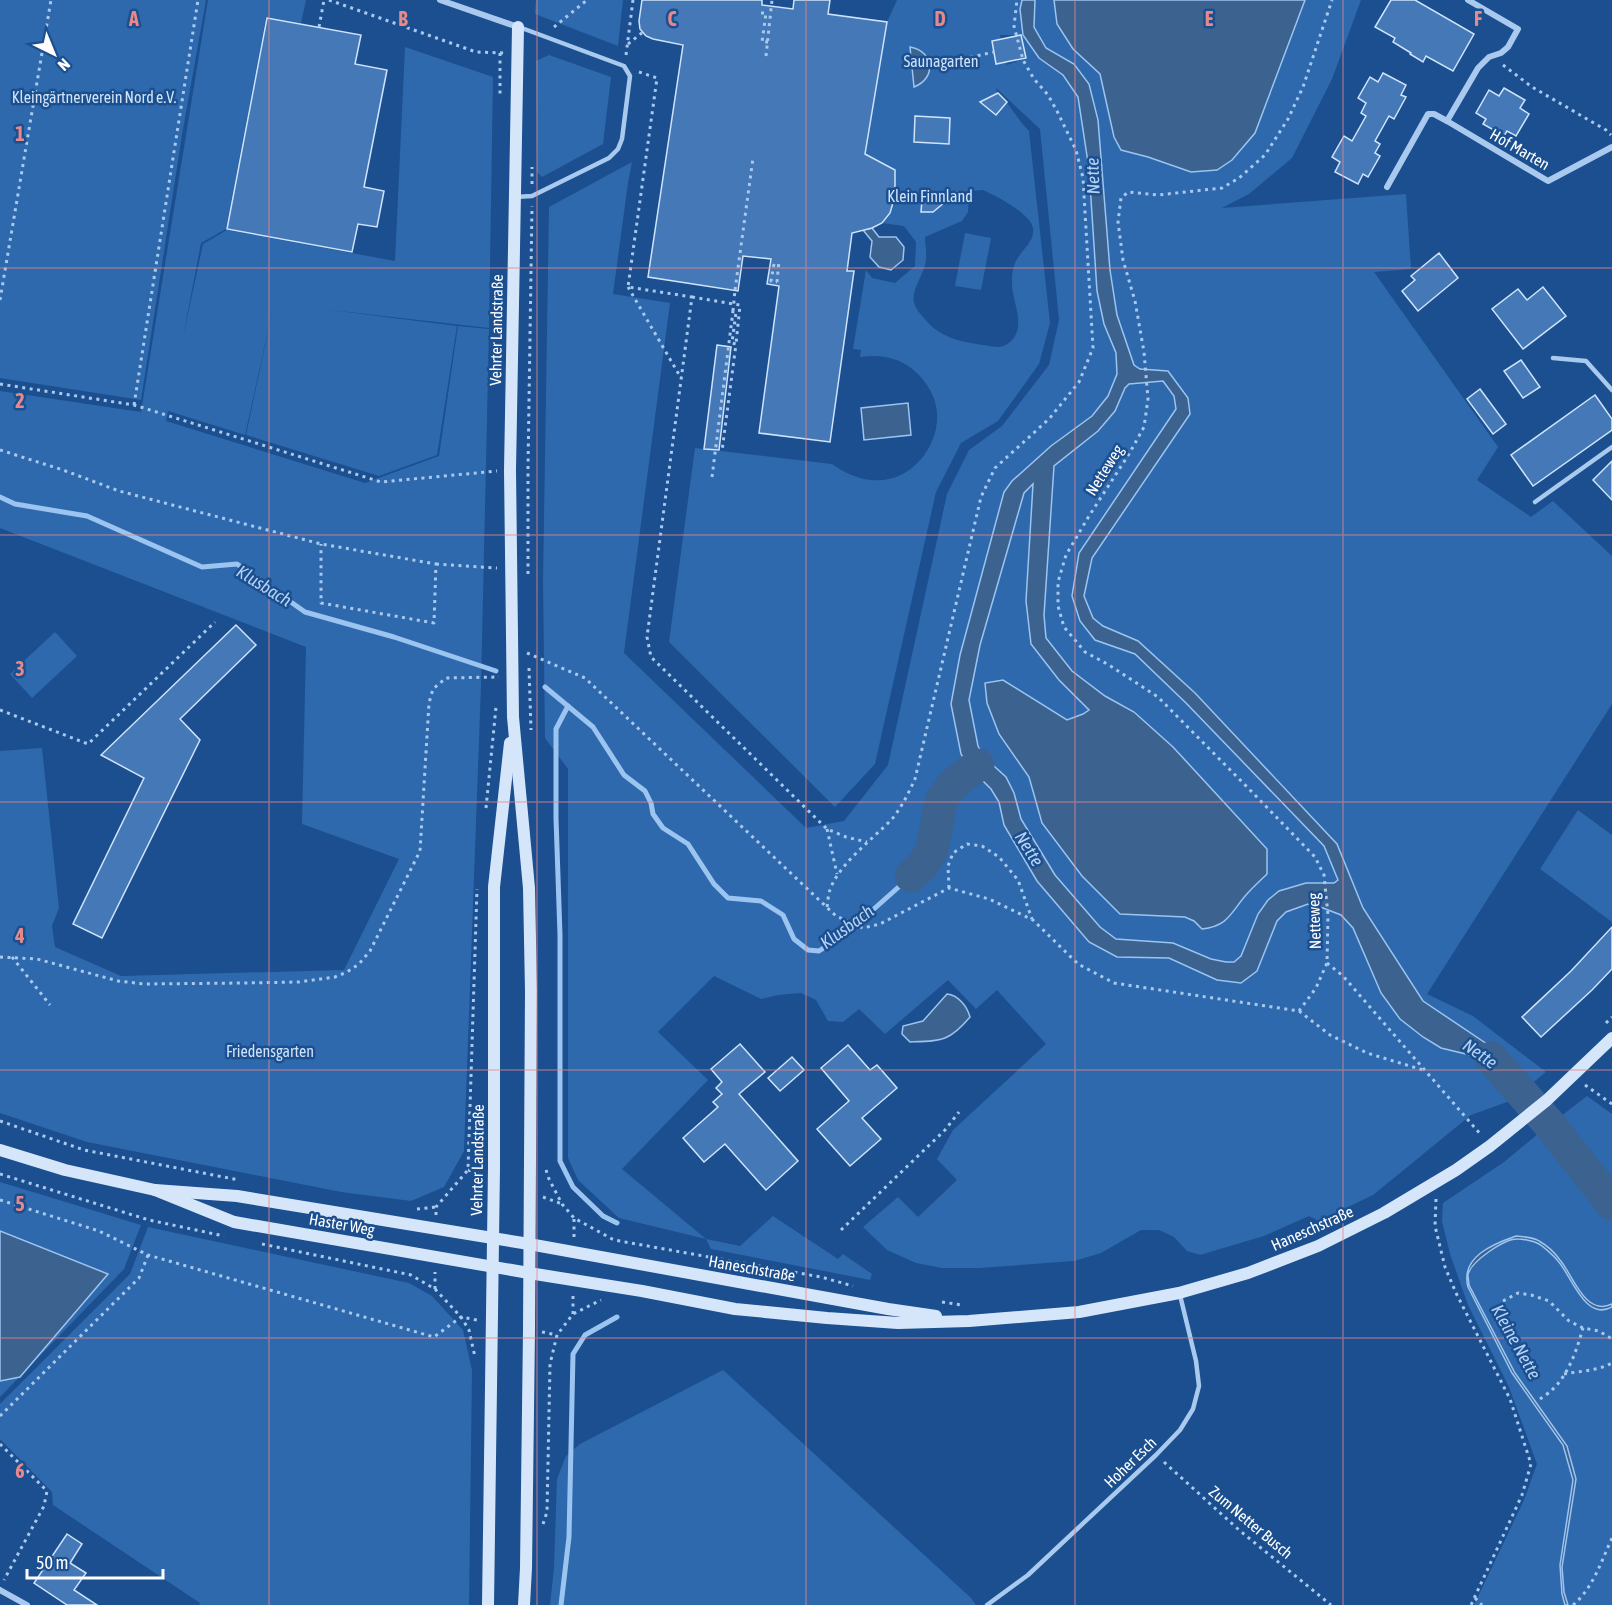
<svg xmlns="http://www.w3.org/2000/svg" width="1612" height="1605" font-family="'Asap Condensed',sans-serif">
	<rect width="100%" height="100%" fill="#1b4f8f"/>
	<g fill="#2e69ad" fill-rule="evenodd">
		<path d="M0,0H206L182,135L141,400L0,378Z"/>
		<path d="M208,0H306L301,23L266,17L226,229L201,243L183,337L203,244L227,230L395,261L405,47L493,77L489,328L322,309L457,326L437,455L379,476L246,435L274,303L245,435L168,411L166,421L365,483L439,456L458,326L489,329L481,686L464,1151L444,1187L411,1201L341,1192L87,1142L0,1113V751L42,748L59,908L52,926L55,947L121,976L344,970L399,859L302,824L306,647L0,528V391L141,412Z"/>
		<path d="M536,0H623L618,46L535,14Z"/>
		<path d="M897,0H1054L1057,24L1073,49L1100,74L1114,137L1121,150L1148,157L1255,133L1305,0H1361L1332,79L1292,158L1249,194L1222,208L1406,194L1411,269L1374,272L1498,447L1477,480L1531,517L1553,501L1612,556V704L1427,994L1473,1016L1546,1072L1510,1101L1471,1115L1373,1195L1319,1221L1309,1216L1264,1236L1200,1255L1187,1251L1174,1237L1159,1230H1141L1101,1253L1074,1261L980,1268H942L916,1263L887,1250L863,1227L898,1197L918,1217L957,1180L937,1159L953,1130L1046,1044L997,990L976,1009L948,980L885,1034L859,1009L843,1022L828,1021L816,1000L801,993L778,995L761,999L714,976L658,1032L708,1080L622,1169L706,1239L740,1246L773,1216L838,1259L843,1254L872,1274L870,1280L711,1249L706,1239L619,1218L578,1180L568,1158V769L545,738L543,582L549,207L632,162L628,183L613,294L670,303L624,653L806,828L844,821L888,765L947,494L969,450L1002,426L1049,365L1059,320L1040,129L996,88L997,92C1010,104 1017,119 1029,131L1050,323L1039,364L998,421L961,443L936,492L875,764L835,807L669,642L695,448L832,464C848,475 864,482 883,480C917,477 943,439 936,406C934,395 927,383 919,375C902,358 883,354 860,357L861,350L853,349L866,270L872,278L895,283L915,266L916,242L904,226L882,223L890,213L895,196V181L888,166L877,160L863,164L887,22ZM1000,35H1021L1026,58L1007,65ZM983,190C996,196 1030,213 1033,228C1035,241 1023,249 1017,259C1013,266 1012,274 1012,281C1011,301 1028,326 1010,342C1003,349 994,347 984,345C961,342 940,338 924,318C920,314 916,309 914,303C911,288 925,274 926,260C927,252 925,244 925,237L962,221L968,212L969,191ZM1003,681L1067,721L1083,714L1105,696L1267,874L1246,894L1229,918L1202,929L1194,921L1185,917L1120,914L1042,823Z"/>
		<path d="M549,55L611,77L603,144L542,177L537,172L536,61Z"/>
		<path d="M965,233L991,238L981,290L955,286Z"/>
		<path d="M55,632L77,656L32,698L10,674Z"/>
		<path d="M1578,810L1612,835V922L1540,869Z"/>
		<path d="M1587,1096L1612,1114V1192L1556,1120Z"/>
		<path d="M1544,1129L1612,1214V1605H1474L1524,1500L1537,1464L1509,1387L1468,1305L1450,1254L1442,1221L1443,1203L1504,1162Z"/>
		<path d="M0,1182L141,1225L124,1269L0,1397Z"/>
		<path d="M148,1227L409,1283L432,1296L463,1330L472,1370L469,1605H199L200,1603L53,1505L52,1492L0,1439V1404L130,1274Z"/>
		<path d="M723,1370L971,1598L976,1605H550L554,1568L557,1479L566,1456L580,1444Z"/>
	</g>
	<g fill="#3c6290" stroke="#9cc4f0" stroke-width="1.5" fill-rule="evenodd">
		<path d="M1022,0H1035L1034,27L1046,48L1074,64L1089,84L1098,120L1110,270L1117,315L1134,365L1140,369L1168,371L1188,398L1190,414L1092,558L1084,596L1093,618L1103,626L1138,641L1195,693L1337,844L1363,908L1423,1001L1487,1044L1528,1087L1515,1097L1485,1064L1474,1056L1441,1048L1423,1037L1400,1019L1381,993L1353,928L1341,915L1323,908L1308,904L1286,912L1277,921L1257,971L1241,983L1217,980L1169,958L1117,957L1089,942L1037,881L1004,825L999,802L991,789L969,767L961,754L951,704L960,655L1004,492L1012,481L1051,446L1092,416L1108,396L1117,374L1116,353L1104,324L1097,291L1089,169L1078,97L1063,75L1039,58L1023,35L1020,9ZM1163,381L1174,396L1176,409L1079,553L1072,596L1080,621L1095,640L1135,654L1186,703L1324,846L1338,880L1334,883H1306L1279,891L1268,900L1258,914L1241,956L1234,962H1226L1211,959L1173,943L1116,939L1100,927L1055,875L1021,819L1014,793L1006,777L984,757L978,746L969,700L980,645L1024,493L1033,484L1026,601L1031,644L1059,680L1089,710L1083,714L1067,720L1003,680L985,683L987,703L999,734L1029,777L1042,823L1082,876L1120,914L1185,917L1194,921L1202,929C1229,926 1231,912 1246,895C1253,887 1260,881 1267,874V849L1173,747L1134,712L1105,696L1072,671L1046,638L1044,615L1054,466L1098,431L1115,411L1125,388L1129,384Z"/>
		<path d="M1054,0H1305L1255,133L1232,160L1217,170L1191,172L1148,157L1121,150L1114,137L1100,74L1073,49L1057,24Z"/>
		<path d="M910,47C934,51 937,78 914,87Z"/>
		<path d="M872,228L879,237H896L904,247L903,260L891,270L879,267L870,257L872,241L863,230Z"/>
		<path d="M908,403L911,435L864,440L861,408Z"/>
		<path d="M947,994C958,995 967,1006 970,1017C949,1042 941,1041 910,1042L902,1034L903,1026L923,1021Z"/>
		<path d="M1556,1120L1612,1192V1214L1544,1129Z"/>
		<path d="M0,1231L108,1274L20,1377L0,1381Z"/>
		<path d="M1516,1236C1523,1237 1534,1237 1539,1241C1546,1245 1555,1253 1560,1260C1573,1275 1585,1317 1612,1304V1307C1585,1322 1571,1275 1558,1261C1554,1256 1542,1245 1537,1243C1533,1241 1523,1239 1518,1239C1505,1238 1470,1262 1468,1275C1468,1279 1469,1282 1469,1285L1515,1373L1567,1446L1576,1479L1562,1567L1564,1592L1568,1605H1565L1562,1594L1560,1565L1573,1480L1563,1445L1512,1373L1468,1287C1460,1257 1493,1244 1516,1236Z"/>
	</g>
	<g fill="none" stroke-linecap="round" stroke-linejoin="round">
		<g stroke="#9cc4f0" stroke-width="5">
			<path d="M0,497L15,504L87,516L202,567L237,564L305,612L394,637L496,671"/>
			<path d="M545,687L593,727L624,775L645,791L651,803L653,814L663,828L688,844L714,884L728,898L761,901L783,915L794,939L808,950L819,951L848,932L911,876"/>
			<path d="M568,706L556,729V818L560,935V1161L573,1187L603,1216L617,1223"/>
			<path d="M561,1605L569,1537L573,1354L585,1335L617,1317"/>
		</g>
		<g stroke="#3c6290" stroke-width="33">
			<path d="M911,876L923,865L932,850L941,801L952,785L978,765"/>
			<path d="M1491,1058L1550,1125L1612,1204"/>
		</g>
	</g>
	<g fill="#4478b7" stroke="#cfe3fa" stroke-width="1.5">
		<path d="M642,0H762V5L793,9L794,0H830L828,14L887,22L865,154L895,170V196L890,213L882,223L872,228L852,233L847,271H854L830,442L759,433L779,286L767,284L771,259L743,256L738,291L648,277L683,45L653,39L646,36L640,29L639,21Z"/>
		<path d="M1391,0H1415L1474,34L1453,71L1426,56L1423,62L1410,54L1411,53L1393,42L1395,38L1375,27Z"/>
		<path d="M267,18L361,35L355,64L387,70L364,187L384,191L377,227L358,224L352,252L227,229Z"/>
		<path d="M1021,35L1026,58L996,64L992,41Z"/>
		<path d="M1383,73L1406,85L1401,95L1406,97L1394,119L1389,116L1375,141L1380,144L1375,153L1380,156L1368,177L1363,174L1358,184L1335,172L1340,162L1332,157L1344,136L1352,141L1366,116L1361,113L1366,103L1358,98L1370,77L1378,82Z"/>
		<path d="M1504,88L1525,100L1520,108L1529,114L1516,136L1507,131L1504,136L1483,124L1486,119L1476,113L1489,90L1499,96Z"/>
		<path d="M998,93L1007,102L996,115L980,102Z"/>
		<path d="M915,116L950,118L949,144L914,142Z"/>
		<path d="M957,192L933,212H921L922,200L929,195Z"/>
		<path d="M1439,253L1458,278L1418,311L1402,291L1415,280L1411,276Z"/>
		<path d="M1543,287L1566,316L1523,349L1492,309L1518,289L1527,300Z"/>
		<path d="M717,345L731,347L719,450L704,449Z"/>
		<path d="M1521,360L1540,387L1523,398L1504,371Z"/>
		<path d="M1480,389L1506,424L1493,434L1467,399Z"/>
		<path d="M1595,395L1612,419V430L1533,486L1511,455Z"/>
		<path d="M1612,461V500L1593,480Z"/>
		<path d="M236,625L256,645L180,719L200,740L102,938L73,924L144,778L101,755Z"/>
		<path d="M1612,927V969L1592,990L1541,1037L1522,1017L1571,971Z"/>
		<path d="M740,1044L765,1072L739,1094L798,1161L766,1190L725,1144L704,1162L683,1138L718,1107L713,1102L722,1094L716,1088L722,1082L711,1069Z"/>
		<path d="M848,1045L870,1070L877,1065L897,1088L862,1118L881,1139L850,1166L817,1129L849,1101L821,1068Z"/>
		<path d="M792,1057L804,1070L780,1091L768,1078Z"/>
		<path d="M67,1534L82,1544L70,1563L86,1573L74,1590L97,1605H67L34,1583Z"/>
	</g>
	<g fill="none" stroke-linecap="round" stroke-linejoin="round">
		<g stroke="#a9c9ee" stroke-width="3" stroke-dasharray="3 4.5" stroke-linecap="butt">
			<path d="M329,0L476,52L504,53"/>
			<path d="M761,13H766L762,42H768"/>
			<path d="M319,27L324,0"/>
			<path d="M554,27L587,0"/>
			<path d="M628,44L643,32"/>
			<path d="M500,53V94"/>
			<path d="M626,55L633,0"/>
			<path d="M766,56L772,0"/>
			<path d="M963,59L994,52"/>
			<path d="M1503,65L1532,87L1606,130L1611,135"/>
			<path d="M639,72L657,78L628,287L692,297L647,637L651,657L827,829L846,837L867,842"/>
			<path d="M532,184V167"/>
			<path d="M774,264L771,281L777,282"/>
			<path d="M777,282L779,260"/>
			<path d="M628,287L681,378"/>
			<path d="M735,290L753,158"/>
			<path d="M692,297L740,305L736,344"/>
			<path d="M0,300L51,0"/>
			<path d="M0,384L134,405L381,482L497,471"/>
			<path d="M134,405L198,0"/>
			<path d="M0,450L63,470L119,491L321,544L436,564L434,623L321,603V544"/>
			<path d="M712,477L733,311L736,312L732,343L736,344L722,451"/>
			<path d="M436,564L497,568"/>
			<path d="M528,574V467L532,206"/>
			<path d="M527,653L585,678L836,916L863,928L880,924L949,888L989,899L1033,920L1078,964L1114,983L1299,1011L1330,1035L1367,1053L1423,1070"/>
			<path d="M529,668L531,730"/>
			<path d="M0,710L88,744L215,622"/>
			<path d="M486,808L496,707"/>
			<path d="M827,829L837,874"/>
			<path d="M949,888L948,866L953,853L967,844L982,846L999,857L1018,880L1032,919"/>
			<path d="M827,907C828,902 828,897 829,893C836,866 873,839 892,819C902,807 909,792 915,779L981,497L995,468L1049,419L1079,382L1093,348L1083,178L1076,150L1057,111L1048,95L1034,79L1023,60L1014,26L1017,0"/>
			<path d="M0,957L37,959L118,981L144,984L242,983L299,982L335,977L347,972L359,964L370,951L420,851L429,703L433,689L446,678L499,677"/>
			<path d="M12,957L50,1005"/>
			<path d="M1327,963L1343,976L1482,1136"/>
			<path d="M1299,1011L1316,988L1327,963L1328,915L1324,875L1315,857L1253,793L1158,697L1109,665L1085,652L1064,627L1058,606V582L1066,555L1089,516L1129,454L1144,427L1148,399L1144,352L1135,301L1123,260L1118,222L1121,198L1128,192L1158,195L1222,188L1239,178L1265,155L1288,119L1303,87L1332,0"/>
			<path d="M1606,1023L1612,1017"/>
			<path d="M1585,1085L1612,1104"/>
			<path d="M0,1121L84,1150L239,1180"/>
			<path d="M468,1170L481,1174"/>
			<path d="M546,1170L549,1179L562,1204L574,1218L614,1240L821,1277L853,1286"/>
			<path d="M0,1174L149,1220L224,1236"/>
			<path d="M543,1197L562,1204"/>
			<path d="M1436,1199L1435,1226L1445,1267L1456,1293L1510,1399L1531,1464L1522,1495L1471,1605"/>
			<path d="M0,1200L99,1231L148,1255L434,1337L461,1317L477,1320"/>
			<path d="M417,1209L436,1207"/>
			<path d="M436,1215V1207L468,1170L477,889"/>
			<path d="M841,1230L945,1130L959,1112"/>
			<path d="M574,1237V1218"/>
			<path d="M262,1244L411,1275L435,1289L461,1317L469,1330L475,1357"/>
			<path d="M435,1289V1272"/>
			<path d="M1503,1301L1518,1293L1531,1295L1549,1301L1569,1321L1583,1328L1599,1331L1612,1339"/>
			<path d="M942,1302L962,1305"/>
			<path d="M573,1314V1295"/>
			<path d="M542,1332L557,1335"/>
			<path d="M1564,1374C1580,1371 1597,1371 1612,1363"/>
			<path d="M1540,1399C1544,1396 1549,1393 1552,1390C1569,1374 1577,1349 1583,1328"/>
			<path d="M0,1416L139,1278L148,1255"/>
			<path d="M0,1444L47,1491L44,1506L4,1580"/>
			<path d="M1137,1450L1145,1452"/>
			<path d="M1164,1462L1239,1530L1331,1605"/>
			<path d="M543,1524L547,1512L550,1364L557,1335L573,1314L601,1300"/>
			<path d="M1475,1598L1482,1605"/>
			<path d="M1573,1605C1593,1588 1601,1562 1612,1538"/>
		</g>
		<g stroke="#a9c9ee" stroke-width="4.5">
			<path d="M515,197L532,196L609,158L618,149L622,139L630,76L624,66L519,27"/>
			<path d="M1553,358L1586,361L1612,390"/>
			<path d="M1535,502L1612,447"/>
			<path d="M987,1605L1028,1575L1156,1455L1180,1430L1193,1409L1199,1386L1196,1361L1180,1295"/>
		</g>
		<g stroke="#a9c9ee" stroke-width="6">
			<path d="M440,0L518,27"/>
			<path d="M1468,0L1518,29L1508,47L1501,53L1489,57L1478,68L1447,121L1548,181L1612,147"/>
			<path d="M1387,187L1428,114H1434L1447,121"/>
			<path d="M0,1590L27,1605"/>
		</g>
		<g stroke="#d6e6fa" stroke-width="12">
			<path d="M518,27L510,470L513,717L529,888L531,991L529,1330L526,1568L524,1605"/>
			<path d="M0,1150L65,1170L155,1190L237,1196L529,1244L888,1309L936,1316"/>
			<path d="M155,1190L234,1222L529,1273L642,1291L735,1309L827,1318L898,1323L969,1321L1079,1312L1179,1293L1248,1273L1318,1246L1384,1213L1456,1170L1490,1146L1547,1100L1612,1038"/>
			<path d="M488,1605L494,1168V887L510,743"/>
		</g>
		<path stroke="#a9c9ee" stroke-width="3" stroke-dasharray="3 4.5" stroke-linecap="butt" d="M733,311L735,290"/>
	</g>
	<path fill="none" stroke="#e88989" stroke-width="1.5" stroke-opacity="0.55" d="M269,0V1605M537,0V1605M806,0V1605M1075,0V1605M1343,0V1605M0,268H1612M0,535H1612M0,802H1612M0,1070H1612M0,1338H1612"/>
	<g text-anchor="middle" stroke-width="5" stroke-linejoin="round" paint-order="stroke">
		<g font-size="16" fill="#cfe3fa" stroke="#1b4f8f">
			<text x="941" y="67">Saunagarten</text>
			<text x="94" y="103">Kleingärtnerverein Nord e.V.</text>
			<text x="930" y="202">Klein Finnland</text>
			<text x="270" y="1057">Friedensgarten</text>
		</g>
		<g font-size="16" fill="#fff" stroke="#1b4f8f">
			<text transform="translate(1520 149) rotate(30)" y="6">Hof Marten</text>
			<text transform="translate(496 330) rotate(-89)" y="6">Vehrter Landstraße</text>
			<text transform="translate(1104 470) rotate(-58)" y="6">Netteweg</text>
			<text transform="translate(1314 921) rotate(-92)" y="6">Netteweg</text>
			<text transform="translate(477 1160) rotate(-89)" y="6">Vehrter Landstraße</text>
			<text transform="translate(342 1224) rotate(10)" y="6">Haster Weg</text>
			<text transform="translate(1312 1228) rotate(-24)" y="6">Haneschstraße</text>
			<text transform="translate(752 1268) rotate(10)" y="6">Haneschstraße</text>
			<text transform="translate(1130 1462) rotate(-44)" y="6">Hoher Esch</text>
			<text transform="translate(1251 1522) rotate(40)" y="6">Zum Netter Busch</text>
		</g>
		<g font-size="18" font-style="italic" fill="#b5d3f5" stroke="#1b4f8f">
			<text transform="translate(1093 176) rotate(-92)" y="6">Nette</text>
			<text transform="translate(264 586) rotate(32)" y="6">Klusbach</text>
			<text transform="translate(1029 849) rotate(58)" y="6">Nette</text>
			<text transform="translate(847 927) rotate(-36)" y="6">Klusbach</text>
			<text transform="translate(1480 1054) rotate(35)" y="6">Nette</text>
			<text transform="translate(1516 1342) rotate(61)" y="6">Kleine Nette</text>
		</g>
	</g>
	<g font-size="20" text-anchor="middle" font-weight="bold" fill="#e88989" stroke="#1b4f8f" stroke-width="5" stroke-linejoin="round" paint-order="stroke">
		<text x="134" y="26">A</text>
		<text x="403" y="26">B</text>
		<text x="672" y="26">C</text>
		<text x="940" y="26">D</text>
		<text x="1209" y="26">E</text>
		<text x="1478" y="26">F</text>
		<text x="20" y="141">1</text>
		<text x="20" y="408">2</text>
		<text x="20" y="676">3</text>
		<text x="20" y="943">4</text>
		<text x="20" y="1211">5</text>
		<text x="20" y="1478">6</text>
	</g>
	<g transform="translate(54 54) rotate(137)" stroke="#1b4f8f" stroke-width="4.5" paint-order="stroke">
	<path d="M0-4.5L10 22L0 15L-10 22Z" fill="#ffffff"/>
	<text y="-9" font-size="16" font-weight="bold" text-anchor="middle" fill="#ffffff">N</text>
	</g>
	<path d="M27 1569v9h136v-9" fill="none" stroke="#ffffff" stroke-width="3"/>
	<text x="36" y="1569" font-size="18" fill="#ffffff" stroke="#1b4f8f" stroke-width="4.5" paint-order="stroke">50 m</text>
</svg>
